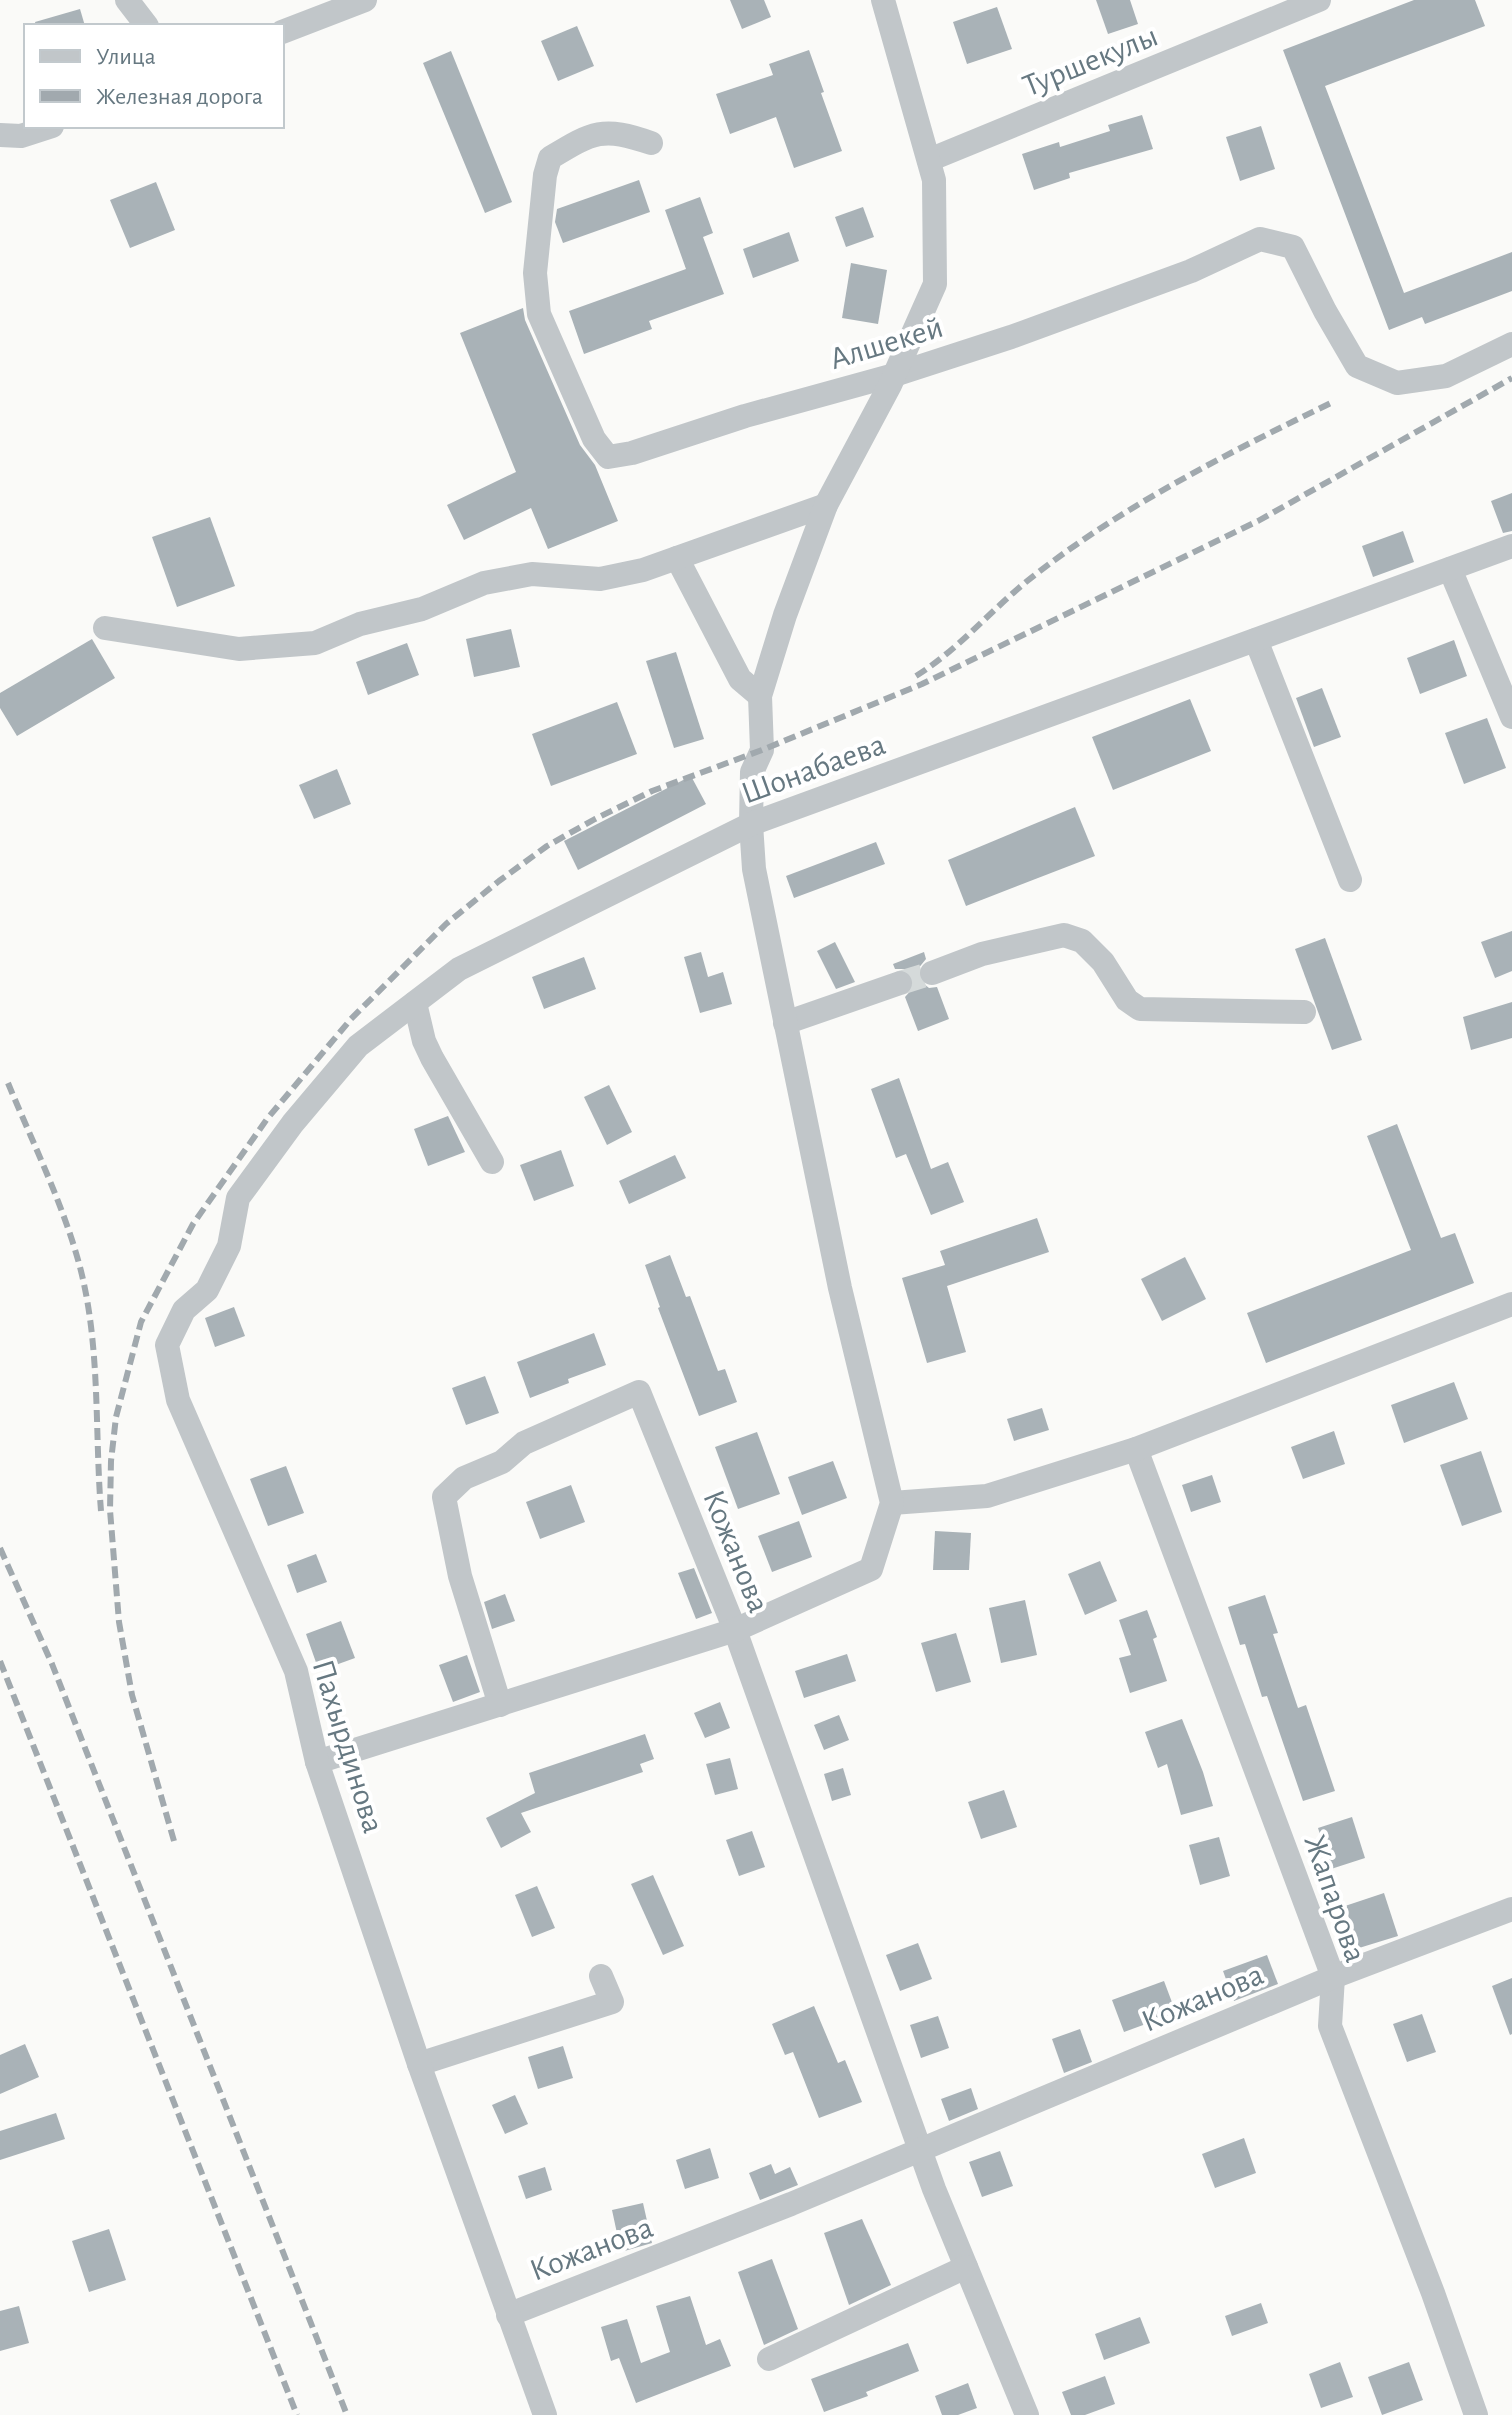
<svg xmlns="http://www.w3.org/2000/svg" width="1512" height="2415" font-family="'Alegreya Sans',sans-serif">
	<rect width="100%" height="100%" fill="#fafaf8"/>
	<g fill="#a9b2b7">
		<path d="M730,0H764L771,17L742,29Z"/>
		<path d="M1096,0H1130L1138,24L1108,34Z"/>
		<path d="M1414,0H1475L1485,26L1325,86L1404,293L1512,252V291L1425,324L1422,317L1389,330L1283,50Z"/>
		<path d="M997,7L1012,49L967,64L953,22Z"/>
		<path d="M80,9L85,26H36L35,22Z"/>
		<path d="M577,26L594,66L558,81L541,41Z"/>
		<path d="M809,50L824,92L821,93L842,151L794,168L776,117L730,134L716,94L773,75L769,64Z"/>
		<path d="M451,51L512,202L485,213L423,63Z"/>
		<path d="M1142,115L1153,149L1069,173L1070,178L1034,190L1022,154L1059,142L1060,147L1110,131L1108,125Z"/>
		<path d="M1261,126L1275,169L1240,181L1226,137Z"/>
		<path d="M639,180L650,212L563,243L555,222L557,209Z"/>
		<path d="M156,182L175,230L130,248L110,200Z"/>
		<path d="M700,197L713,233L703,237L724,294L649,321L652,329L584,354L569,311L686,269L665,210Z"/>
		<path d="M863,207L874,237L846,247L835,217Z"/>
		<path d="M789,232L799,261L753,278L743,249Z"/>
		<path d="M851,263L887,270L878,324L842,318Z"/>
		<path d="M523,308L525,320L580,445L595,465L618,521L548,549L531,508L464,540L447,505L516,472L460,333Z"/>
		<path d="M1512,493V531L1503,533L1491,501Z"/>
		<path d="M210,517L235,586L177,607L152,537Z"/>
		<path d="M1403,531L1414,562L1373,577L1362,546Z"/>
		<path d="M511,629L520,667L474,677L466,639Z"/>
		<path d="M92,639L115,678L17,736L0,708V693Z"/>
		<path d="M1454,640L1467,676L1420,694L1407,658Z"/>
		<path d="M407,643L419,675L368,695L356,662Z"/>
		<path d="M676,652L704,739L674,748L646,661Z"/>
		<path d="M1322,688L1341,737L1314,747L1296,698Z"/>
		<path d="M1190,699L1211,751L1113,790L1092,737Z"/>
		<path d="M617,702L637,754L551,786L532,734Z"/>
		<path d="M1487,718L1506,768L1464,784L1445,733Z"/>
		<path d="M337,769L351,804L314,819L299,785Z"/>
		<path d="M691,776L706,804L578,870L564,841Z"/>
		<path d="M1075,807L1095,856L966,906L948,860Z"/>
		<path d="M876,842L885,864L794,898L786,876Z"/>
		<path d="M1512,931V971L1495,978L1481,942Z"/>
		<path d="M1325,938L1362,1040L1332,1050L1295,949Z"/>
		<path d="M835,942L855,982L836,989L817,951Z"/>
		<path d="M701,952L708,977L723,972L732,1004L700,1013L684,957Z"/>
		<path d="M924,952L926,959L917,970L918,979L929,988L937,987L949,1019L918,1031L905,997L914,987V977L904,969H895L893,964Z"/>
		<path d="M584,957L596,989L544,1009L532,977Z"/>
		<path d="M1512,1002V1038L1471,1050L1463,1017Z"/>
		<path d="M899,1078L931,1169L948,1162L964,1202L931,1215L906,1154L896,1158L871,1089Z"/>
		<path d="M609,1085L632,1132L607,1145L584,1097Z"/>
		<path d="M448,1116L465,1152L428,1166L414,1129Z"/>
		<path d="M1397,1124L1441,1238L1455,1233L1474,1283L1266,1363L1247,1313L1411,1250L1367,1136Z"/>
		<path d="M561,1150L574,1186L534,1201L520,1165Z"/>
		<path d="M675,1155L686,1178L629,1204L619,1181Z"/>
		<path d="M1037,1218L1049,1252L947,1286L966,1352L927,1363L902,1278L945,1265L940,1251Z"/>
		<path d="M670,1255L686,1297L690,1296L718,1371L725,1369L737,1402L699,1416L658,1308L660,1307L645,1265Z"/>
		<path d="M1185,1257L1206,1299L1162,1321L1141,1279Z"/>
		<path d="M234,1307L245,1336L215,1347L205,1318Z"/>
		<path d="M594,1333L606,1365L568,1379L569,1383L530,1398L517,1362Z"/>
		<path d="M485,1376L499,1413L466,1425L452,1388Z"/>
		<path d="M1454,1382L1468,1419L1404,1443L1391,1405Z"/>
		<path d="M1042,1408L1049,1430L1014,1441L1007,1419Z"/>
		<path d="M1334,1431L1345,1464L1303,1479L1291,1447Z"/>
		<path d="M757,1432L780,1494L738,1509L715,1447Z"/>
		<path d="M1481,1451L1502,1512L1462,1526L1440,1465Z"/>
		<path d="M833,1461L847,1498L802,1515L788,1477Z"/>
		<path d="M286,1466L304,1513L268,1526L250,1479Z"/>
		<path d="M1212,1475L1221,1502L1191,1512L1182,1485Z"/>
		<path d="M571,1485L585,1522L540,1539L526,1502Z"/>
		<path d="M799,1521L812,1557L772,1572L758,1536Z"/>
		<path d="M935,1531L971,1533L969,1570H933Z"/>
		<path d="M316,1554L327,1582L297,1593L287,1565Z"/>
		<path d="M1100,1561L1117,1601L1085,1615L1068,1574Z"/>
		<path d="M694,1568L712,1613L696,1619L678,1573Z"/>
		<path d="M505,1594L515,1621L492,1629L484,1602Z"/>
		<path d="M1265,1595L1278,1633L1273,1634L1298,1708L1306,1705L1335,1791L1303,1801L1267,1696L1262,1697L1245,1644L1240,1645L1228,1607Z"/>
		<path d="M1025,1600L1037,1655L1001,1663L989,1608Z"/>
		<path d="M1147,1610L1157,1637L1153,1639L1167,1681L1130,1693L1119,1658L1131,1655L1119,1620Z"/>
		<path d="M341,1621L355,1658L319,1671L306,1634Z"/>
		<path d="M956,1633L971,1682L936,1692L921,1643Z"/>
		<path d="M847,1654L856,1681L804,1698L795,1671Z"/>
		<path d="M467,1655L480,1692L453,1702L439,1665Z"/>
		<path d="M720,1702L730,1728L705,1738L694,1713Z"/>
		<path d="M839,1715L849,1740L824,1750L814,1725Z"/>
		<path d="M1182,1719L1203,1772L1213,1806L1181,1815L1167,1764L1158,1768L1145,1732Z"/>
		<path d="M645,1734L654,1759L640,1764L643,1772L521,1813L531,1832L501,1848L486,1818L535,1793L529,1773Z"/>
		<path d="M730,1758L738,1789L715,1795L706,1764Z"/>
		<path d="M843,1768L851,1795L832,1801L824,1774Z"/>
		<path d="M1004,1790L1017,1827L981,1839L968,1802Z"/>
		<path d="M1352,1817L1365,1858L1331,1869L1318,1828Z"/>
		<path d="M752,1831L765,1867L739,1876L726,1840Z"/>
		<path d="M1219,1837L1230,1876L1200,1885L1189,1845Z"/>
		<path d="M653,1875L684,1946L663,1955L631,1884Z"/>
		<path d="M537,1886L555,1928L532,1937L515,1895Z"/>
		<path d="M1384,1893L1398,1936L1359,1948L1345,1906Z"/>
		<path d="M918,1943L932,1979L900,1991L886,1955Z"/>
		<path d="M1267,1955L1278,1984L1234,2001L1223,1971Z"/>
		<path d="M1512,1978V2034L1510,2035L1492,1986Z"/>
		<path d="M1164,1981L1176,2013L1124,2032L1112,2000Z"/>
		<path d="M814,2006L838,2063L845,2060L862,2102L819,2118L793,2052L785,2055L772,2024Z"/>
		<path d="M1422,2014L1436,2052L1407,2062L1393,2024Z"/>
		<path d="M938,2016L949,2048L921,2058L910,2025Z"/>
		<path d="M1080,2029L1092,2062L1064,2073L1052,2039Z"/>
		<path d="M25,2044L39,2077L0,2094V2055Z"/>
		<path d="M563,2046L573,2078L538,2089L528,2057Z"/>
		<path d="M971,2088L978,2109L949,2121L941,2099Z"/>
		<path d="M515,2095L528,2124L505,2134L492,2105Z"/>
		<path d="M56,2113L65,2139L0,2160V2131Z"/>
		<path d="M1244,2138L1256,2173L1215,2188L1202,2154Z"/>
		<path d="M710,2148L719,2178L685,2189L676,2160Z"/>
		<path d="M1000,2151L1013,2186L982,2197L969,2162Z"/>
		<path d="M771,2164L775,2174L790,2167L798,2185L760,2200L749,2173Z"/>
		<path d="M545,2167L552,2190L526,2199L518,2176Z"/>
		<path d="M643,2203L652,2243L621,2252L612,2210Z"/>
		<path d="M862,2219L891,2285L849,2305L824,2233Z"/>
		<path d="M109,2229L126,2280L89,2292L72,2241Z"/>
		<path d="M772,2259L798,2329L764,2345L738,2272Z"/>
		<path d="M690,2296L706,2345L720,2339L731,2366L636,2403L619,2358L611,2361L601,2327L627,2319L641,2363L670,2352L656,2306Z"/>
		<path d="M1261,2303L1268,2323L1232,2336L1225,2316Z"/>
		<path d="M19,2306L29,2343L0,2351V2311Z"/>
		<path d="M1140,2317L1150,2343L1104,2360L1095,2334Z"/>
		<path d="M908,2343L919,2371L866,2392L868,2396L824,2412L811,2379Z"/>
		<path d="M1340,2362L1353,2397L1321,2408L1309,2374Z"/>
		<path d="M1409,2362L1423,2400L1382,2415L1368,2377Z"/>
		<path d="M1105,2376L1115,2404L1085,2415H1071L1062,2392Z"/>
		<path d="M968,2383L977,2408L958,2415H942L935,2396Z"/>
	</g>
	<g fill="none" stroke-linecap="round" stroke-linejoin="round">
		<path stroke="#d5dada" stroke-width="24" stroke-dasharray="24 12" stroke-linecap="butt" d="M900,983L932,973"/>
		<g stroke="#c1c6c9" stroke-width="24">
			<path d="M127,0L147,26"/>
			<path d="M282,32L365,0"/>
			<path d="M0,135L21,136L52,126"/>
			<path d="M651,143C602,126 593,132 550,158L545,175L535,273L539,314L594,439L608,457L632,453L745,416L894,375L1011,337L1191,271L1260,239L1293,247L1325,311L1357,366L1397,383L1446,376L1512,344"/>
			<path d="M929,160L1319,0"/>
			<path d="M677,558L740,679L760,696"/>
			<path d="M1450,569L1512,717"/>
			<path d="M105,628L239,649L315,643L360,624L422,609L484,583L532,574L600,579L643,570L826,505"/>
			<path d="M1256,640L1350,880"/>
			<path d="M932,973L982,954L1064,935L1082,941L1103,962L1127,1000L1140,1009L1304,1012"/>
			<path d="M415,1003L424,1041L432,1058L492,1162"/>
			<path d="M785,1023L900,983"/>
			<path d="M1136,1449L1333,1977L1330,2026L1433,2293L1476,2415"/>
			<path d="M892,1503L987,1496L1136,1449L1512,1304"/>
			<path d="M500,1705L460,1576L444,1497L464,1478L502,1462L524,1443L639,1392L735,1630L934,2189L1027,2415"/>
			<path d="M317,1762L735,1630L871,1569L892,1503L840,1288L754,869L751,824L752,772L762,750L760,696L785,615L826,505L890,385L935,284L934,180L883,0"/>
			<path d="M419,2064L612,2002L601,1976"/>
			<path d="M508,2315L791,2204L1333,1977L1512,1909"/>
			<path d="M769,2359L966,2267"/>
			<path d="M545,2415L419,2064L317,1762L296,1671L178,1400L167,1345L184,1310L207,1290L229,1246L238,1198L293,1123L358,1046L459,969L751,824L1512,546"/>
		</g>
		<g stroke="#a1a9ae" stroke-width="6" stroke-dasharray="12 6" stroke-linecap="butt">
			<path d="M916,676C961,648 994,606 1036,574C1128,503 1232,451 1335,401"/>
			<path d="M8,1083C34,1146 70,1218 84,1284C100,1359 95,1436 101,1511"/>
			<path d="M0,1548L52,1664L347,2415"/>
			<path d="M0,1661L297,2415"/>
			<path d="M174,1841L132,1695L119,1622L110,1510L111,1461L116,1417L141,1322L193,1224L267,1119L351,1019L446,924L499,881L547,846L595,819L652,791L762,750L922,684L1258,521L1512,378"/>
		</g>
	</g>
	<g text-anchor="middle" stroke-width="8" stroke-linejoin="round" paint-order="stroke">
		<g font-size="32" fill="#667881" stroke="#fff">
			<text transform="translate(1090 60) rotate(-22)" y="11">Туршекулы</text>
			<text transform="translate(886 342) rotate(-17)" y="11">Алшекей</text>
			<text transform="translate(813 768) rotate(-20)" y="11">Шонабаева</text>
			<text transform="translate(737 1551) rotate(68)" y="11">Кожанова</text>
			<text transform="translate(349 1746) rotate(73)" y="11">Пахырдинова</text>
			<text transform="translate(1336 1898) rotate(71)" y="11">Жапарова</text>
			<text transform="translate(1202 1997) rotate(-23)" y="11">Кожанова</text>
			<text transform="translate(591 2248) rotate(-21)" y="11">Кожанова</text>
		</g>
	</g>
	<rect x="24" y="24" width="260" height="104" fill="#ffffff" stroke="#c2c9cd" stroke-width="2"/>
	<rect x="40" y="50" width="40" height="12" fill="#c1c6c9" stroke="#c2c9cd" stroke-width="2"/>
	<text x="96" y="64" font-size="24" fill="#667881">Улица</text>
	<rect x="40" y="90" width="40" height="12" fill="#a1a9ae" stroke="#c2c9cd" stroke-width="2"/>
	<text x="96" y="104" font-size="24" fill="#667881">Железная дорога</text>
</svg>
